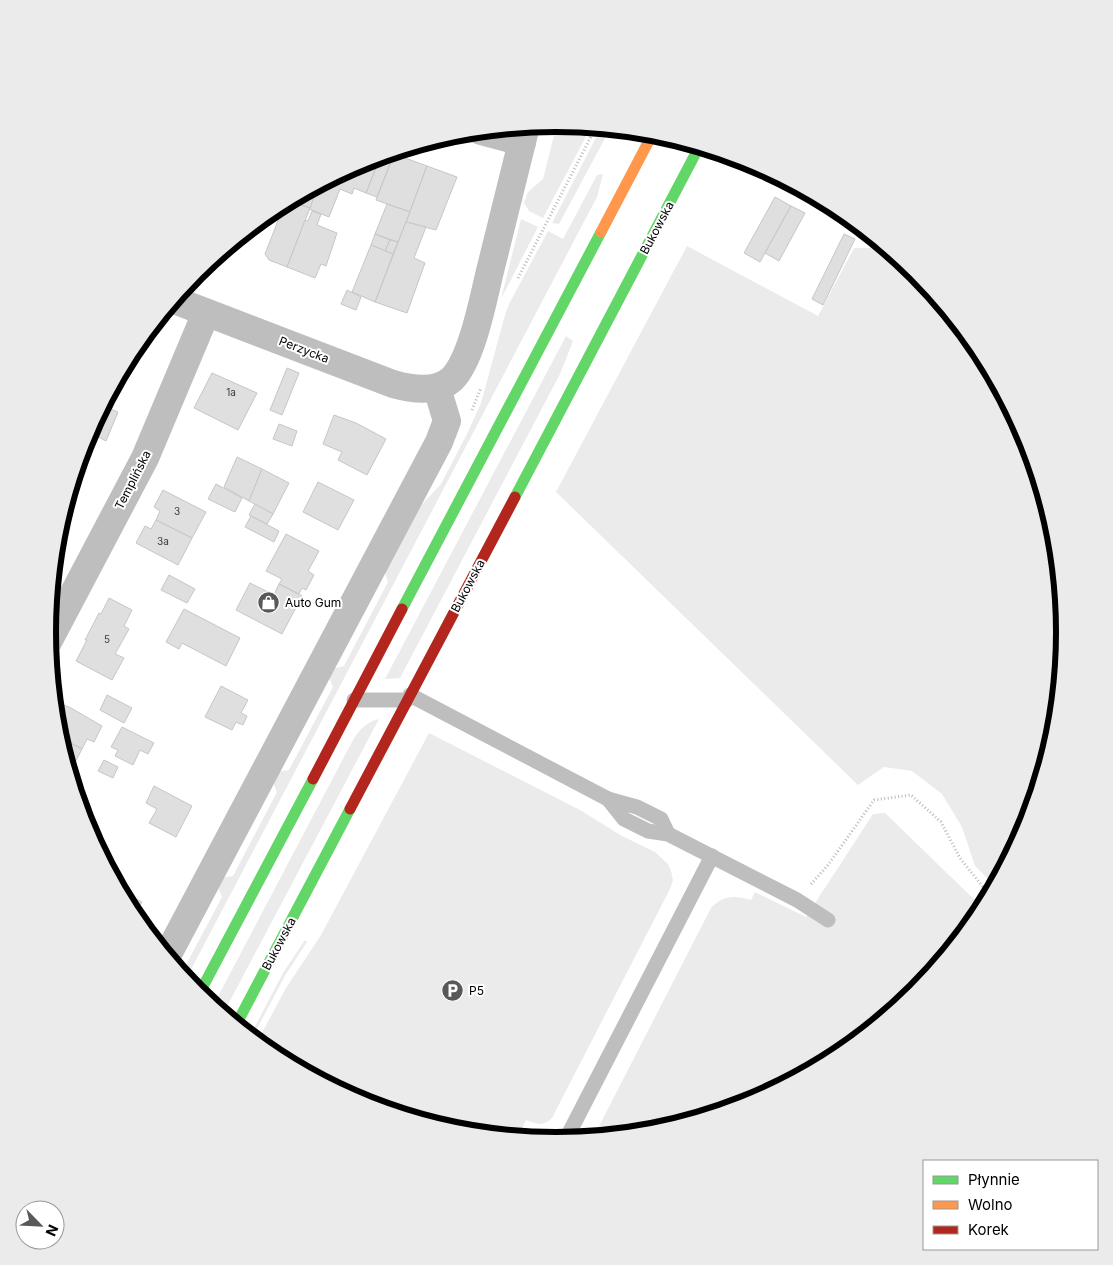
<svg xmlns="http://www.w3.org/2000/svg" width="1113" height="1265" font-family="Inter,sans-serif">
	<rect width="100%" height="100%" fill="#fff"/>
	<g fill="#ebebeb">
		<path d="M557,124L591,127L543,218L529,211L524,203L528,192L543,179Z"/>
		<path d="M601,128L610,129L559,224L552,223Z"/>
		<path d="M603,174L597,197L186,979L181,974L222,897L217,885L221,878L233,876L277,792L272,780L277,772L289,770L333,687L328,675L332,669L344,666L388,582L384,570L413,514L441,484L468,432L481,403L505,315L509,304L548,231L563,239L597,175Z"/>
		<path d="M521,219L538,227L501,299Z"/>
		<path d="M876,239L917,273L980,350L1027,438L1056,533L1065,633L1056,732L1027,828L995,886L975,866L962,827L942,794L912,771L884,767L858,785L556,492L687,246L818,316L854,248H870Z"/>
		<path d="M566,336L573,341L560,374L400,678L385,679Z"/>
		<path d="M379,719L223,1014L213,1006L354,738C361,728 367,722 379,719Z"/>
		<path d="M429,733L580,810L622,836L655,852L668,864L671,871L673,880L670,889L552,1118C543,1127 537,1124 526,1120L517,1138L457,1132L361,1103L273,1056L257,1042L286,988L321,935Z"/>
		<path d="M885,813L983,908L980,916L916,993L839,1056L751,1103L656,1132L593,1138L711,908C723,895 735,895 751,900L755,892L806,917L873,814Z"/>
		<path d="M305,940L307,942L286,974L252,1038L250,1036L283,973Z"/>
	</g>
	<g fill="#dfdfdf" stroke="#c6c6c6">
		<path d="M389,154L393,156L377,197L366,193L380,157Z"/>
		<path d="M394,154L427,166L410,212L376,200Z"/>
		<path d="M380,157L366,193L354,188L352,194L340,189L329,217L309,209L318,186L362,162Z"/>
		<path d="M427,166L457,177L436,230L406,222Z"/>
		<path d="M318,186L310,208L290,201Z"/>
		<path d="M775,197L791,206L760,262L744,253Z"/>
		<path d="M290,201L310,208L287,267L269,260L265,254L285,203Z"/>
		<path d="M387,204L410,212L398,242L375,234Z"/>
		<path d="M791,206L805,213L779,261L765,253Z"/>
		<path d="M312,211L321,214L317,225L337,233L326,266L321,264L315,278L287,267L305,220L308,221Z"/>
		<path d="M406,222L426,227L414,258L425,263L407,313L375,302Z"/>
		<path d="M375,234L390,240L385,251L371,245Z"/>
		<path d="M844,234L855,239L823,305L812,299Z"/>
		<path d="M390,240L398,242L393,254L385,251Z"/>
		<path d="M371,245L393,254L375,302L352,292Z"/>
		<path d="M347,290L361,297L356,310L341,304Z"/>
		<path d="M287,368L299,373L282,415L270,410Z"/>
		<path d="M212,373L257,393L238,430L194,408Z"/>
		<path d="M103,406L118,412L106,441L95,435L91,445L85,442Z"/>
		<path d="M334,415L356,423L386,439L367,475L338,460L342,452L323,444Z"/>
		<path d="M279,424L297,431L292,446L273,439Z"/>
		<path d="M237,457L262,469L249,501L224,487Z"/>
		<path d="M262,469L289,483L273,514L249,501Z"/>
		<path d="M318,482L354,500L338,530L303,512Z"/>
		<path d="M216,484L242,498L235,512L208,499Z"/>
		<path d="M163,490L206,512L192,538L156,520L160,511L154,507Z"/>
		<path d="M255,504L273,514L267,524L249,515Z"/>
		<path d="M251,516L279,531L274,542L245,527Z"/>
		<path d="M156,520L192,538L178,565L136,543L145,526L151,529Z"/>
		<path d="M286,534L319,551L308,571L314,575L306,590L302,588L299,594L279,584L282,579L266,571Z"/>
		<path d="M169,575L195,589L187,603L161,590Z"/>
		<path d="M250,583L274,595L279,584L302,596L282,634L236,610Z"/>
		<path d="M109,598L132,610L124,626L129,629L115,654L124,658L112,680L76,661L87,640H85L99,613L101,614Z"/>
		<path d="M184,609L240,638L226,666L182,643L179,649L166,642Z"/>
		<path d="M221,686L248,700L241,713L247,716L243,725L236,722L232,730L205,717Z"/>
		<path d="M107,695L132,708L124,723L100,710Z"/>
		<path d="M54,701L71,708L102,726L94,742L87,739L82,749L59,737Z"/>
		<path d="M122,727L154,743L148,754L140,750L133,765L115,756L118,750L111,747Z"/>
		<path d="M59,737L82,749L70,772Z"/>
		<path d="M104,760L118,767L113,778L98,771Z"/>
		<path d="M154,786L192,806L176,837L149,823L157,809L146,803Z"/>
		<path d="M120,891L142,902L134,916L133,915Z"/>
	</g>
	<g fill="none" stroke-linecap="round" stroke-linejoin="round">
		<g stroke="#b9b9b9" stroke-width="3" stroke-dasharray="1 2.5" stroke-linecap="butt">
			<path d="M518,278L596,127"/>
			<path d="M472,410L481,388"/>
			<path d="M811,884L828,865L874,800L911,795L941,822L960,858L990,896"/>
		</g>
		<g stroke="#bebebe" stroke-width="15">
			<path d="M410,695L608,799L637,807L661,819L668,834"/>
			<path d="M354,700H407"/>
			<path d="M608,799L624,819L648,831L668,834L797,900L828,920"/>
			<path d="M565,1141L712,856"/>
		</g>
		<g stroke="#bebebe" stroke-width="28">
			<path d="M481,131L522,142"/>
			<path d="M174,300L393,384C411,389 437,393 452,379C472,359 483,300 490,271C502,223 514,175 526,126"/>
			<path d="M48,642L145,458L206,313"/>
			<path d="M167,956L439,442L447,421L437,388"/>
		</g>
		<g stroke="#63d668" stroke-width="11">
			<path d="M515,497L699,147"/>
			<path d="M402,609L601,232"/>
			<path d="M199,994L313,779"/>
			<path d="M236,1025L350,809"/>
		</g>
		<path stroke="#ff974d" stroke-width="11" d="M601,232L653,133"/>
		<g stroke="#b3261e" stroke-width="11">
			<path d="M313,779L402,609"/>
			<path d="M350,809L515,497"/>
		</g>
	</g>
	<defs>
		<symbol id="shop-disc" viewBox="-11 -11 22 22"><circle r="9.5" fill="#595959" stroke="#fff"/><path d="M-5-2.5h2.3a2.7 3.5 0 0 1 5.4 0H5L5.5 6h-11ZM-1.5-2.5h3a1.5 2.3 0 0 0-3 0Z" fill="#fff"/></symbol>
		<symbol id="parking-disc" viewBox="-11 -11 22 22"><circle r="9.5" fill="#595959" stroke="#fff"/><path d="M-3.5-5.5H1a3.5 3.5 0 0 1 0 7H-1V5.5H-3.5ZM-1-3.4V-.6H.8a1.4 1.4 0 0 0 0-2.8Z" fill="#fff"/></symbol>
	</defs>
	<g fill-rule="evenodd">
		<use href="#shop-disc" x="256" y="590" width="25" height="25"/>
		<use href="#parking-disc" x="440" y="978" width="25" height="25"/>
	</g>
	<g text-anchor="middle" stroke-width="4" stroke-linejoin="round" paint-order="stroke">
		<g font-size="10" fill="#383838">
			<text x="231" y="396">1a</text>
			<text x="177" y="515">3</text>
			<text x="163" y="545">3a</text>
			<text x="107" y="643">5</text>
		</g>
		<g font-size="12" fill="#000" stroke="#fff">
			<text transform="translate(657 228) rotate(-62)" y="4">Bukowska</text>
			<text transform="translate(304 350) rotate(21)" y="4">Perzycka</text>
			<text transform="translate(133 480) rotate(-63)" y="4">Templińska</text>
			<text transform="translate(468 586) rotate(-62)" y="4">Bukowska</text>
			<text transform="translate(279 944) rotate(-62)" y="4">Bukowska</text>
		</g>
		<g font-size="12" fill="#000" stroke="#fff" text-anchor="start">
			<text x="285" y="607">Auto Gum</text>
			<text x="469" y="995">P5</text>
		</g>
	</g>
	<path d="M0 0H1113V1265H0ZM56 632a500 500 0 1 1 1000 0a500 500 0 1 1-1000 0Z" fill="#ebebeb" fill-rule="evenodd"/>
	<path fill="none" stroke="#000" stroke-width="6" d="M56 632a500 500 0 1 1 1000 0a500 500 0 1 1-1000 0Z"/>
	<rect x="923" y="1160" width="175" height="90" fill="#ffffff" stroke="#999999"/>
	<rect x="933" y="1176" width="25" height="8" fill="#63d668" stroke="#999999"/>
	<text x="968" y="1185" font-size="15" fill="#000000">Płynnie</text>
	<rect x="933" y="1201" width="25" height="8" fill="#ff974d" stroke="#999999"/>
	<text x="968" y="1210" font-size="15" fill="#000000">Wolno</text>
	<rect x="933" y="1226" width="25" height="8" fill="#b3261e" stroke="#999999"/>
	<text x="968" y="1235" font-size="15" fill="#000000">Korek</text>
	<g transform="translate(40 1225) rotate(114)"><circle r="24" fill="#ffffff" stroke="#999999"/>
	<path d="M0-4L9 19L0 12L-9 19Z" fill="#595959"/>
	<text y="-8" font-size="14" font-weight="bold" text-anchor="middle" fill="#000000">N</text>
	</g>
</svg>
